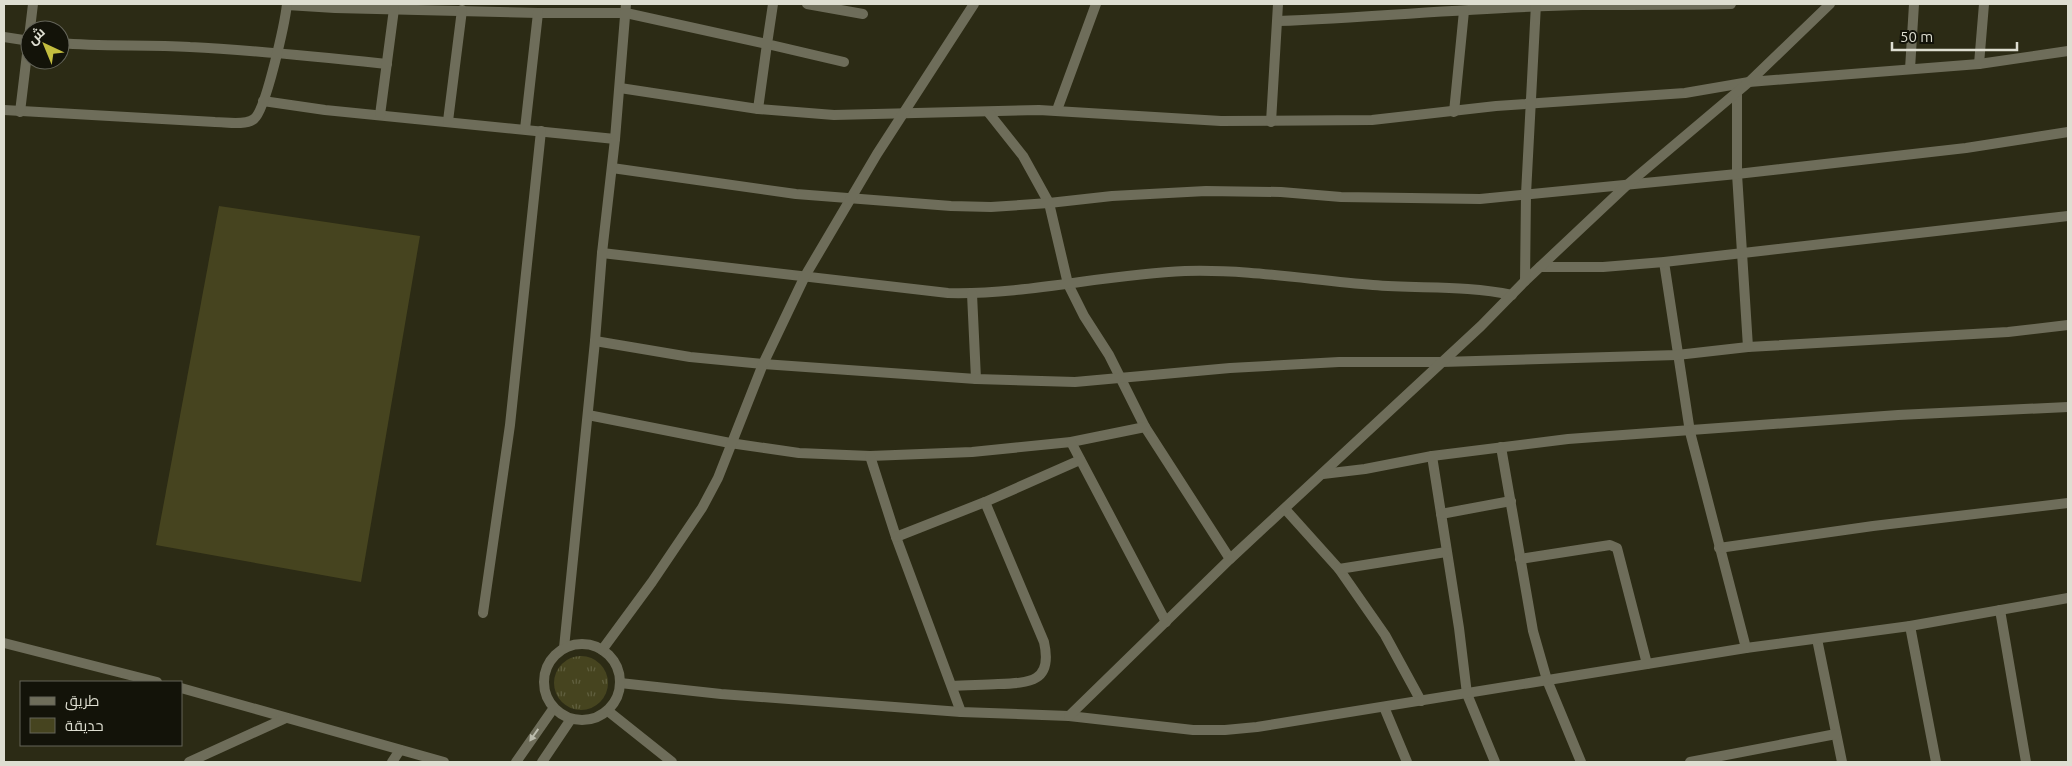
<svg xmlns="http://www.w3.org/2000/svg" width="2072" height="766" font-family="Ubuntu,Cairo,sans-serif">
	<defs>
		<pattern id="grass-tufts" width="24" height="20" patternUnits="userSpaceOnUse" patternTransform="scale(1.25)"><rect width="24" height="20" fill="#46441f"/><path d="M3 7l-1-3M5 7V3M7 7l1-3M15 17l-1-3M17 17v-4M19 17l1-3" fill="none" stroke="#605f3e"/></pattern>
	</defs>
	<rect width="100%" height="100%" fill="#2c2b15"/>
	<circle fill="url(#grass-tufts)" cx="581" cy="683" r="27"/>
	<path fill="#46441f" d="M219,206L420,236L361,582L156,545Z"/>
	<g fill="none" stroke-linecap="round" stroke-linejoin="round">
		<g stroke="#6e6d5a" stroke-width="10">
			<path d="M773,4L767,44L844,62"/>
			<path d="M807,4L863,14"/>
			<path d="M287,5L335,8L538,13H626L767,44L758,109"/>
			<path d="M1278,21C1380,17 1481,7 1583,5C1632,5 1682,5 1731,4"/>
			<path d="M4,37L30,41"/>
			<path d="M60,43C103,47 146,44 190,47C256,50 321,57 387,64"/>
			<path d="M1979,64L1984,4"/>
			<path d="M1910,69L1914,4"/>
			<path d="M620,88L758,109L834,115L1039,110L1221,121L1372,120L1496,106L1685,93L1749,82L1979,64L2068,51"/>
			<path d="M1737,92V174L1748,347"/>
			<path d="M263,101L325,110L615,139"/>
			<path d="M4,110L215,122C226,122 245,126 254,119C266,110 285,22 287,4"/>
			<path d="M1057,110L1096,4"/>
			<path d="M20,112L33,4"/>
			<path d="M988,112L1023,156L1049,203L1068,284L1084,316L1109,355L1145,427L1230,559"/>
			<path d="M1454,112L1464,11"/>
			<path d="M380,115L394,9"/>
			<path d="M448,121L462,10"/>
			<path d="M1271,122L1278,4"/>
			<path d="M525,129L538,13"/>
			<path d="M612,168L796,194L951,206L991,207L1049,203L1112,196L1206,191L1281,192L1341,197L1480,199L1737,174L1966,148L2068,132"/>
			<path d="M602,253L948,293C1027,295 1105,274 1185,271C1247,269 1310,280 1373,285C1419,289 1466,285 1512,295"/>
			<path d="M1664,262L1690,432L1746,648"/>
			<path d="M1540,267H1603L1664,262L2068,216"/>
			<path d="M1525,281L1627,185L1749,82L1830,4"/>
			<path d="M972,294L976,379"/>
			<path d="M595,341L690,357L763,364L976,379L1075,382L1230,368L1339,362H1442L1677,355L1748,347L2008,332L2068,325"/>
			<path d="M588,415L730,443L799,453L870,456L972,452L1071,442L1145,427"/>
			<path d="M1071,442L1166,622"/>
			<path d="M1501,447L1533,631L1547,680L1581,762"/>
			<path d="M870,456L896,537L961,712"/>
			<path d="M1432,456L1459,628L1467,694L1495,762"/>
			<path d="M1323,474L1365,469L1432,456L1568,439L1898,415L2068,407"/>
			<path d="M1285,509L1339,569L1385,635L1421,701"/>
			<path d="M1441,514L1511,501"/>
			<path d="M896,537L985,502L1080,460"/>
			<path d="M1719,548L1873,526L2068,503"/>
			<path d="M1520,559L1610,545L1617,548L1647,664"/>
			<path d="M1339,569L1446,552"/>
			<path d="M2000,610L2026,762"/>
			<path d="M483,613L510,425L541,131"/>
			<path d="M1910,626L1936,762"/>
			<path d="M1817,639L1842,762"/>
			<path d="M4,643L157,682"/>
			<path d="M564,648L595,341L602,253L615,139L626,4"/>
			<path d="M620,683L721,694L961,712L1069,716L1193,730H1225L1257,727L1746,648L1910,626L2068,598"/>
			<path d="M952,686C967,685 983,685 998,684C1030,683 1053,682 1044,642L985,502"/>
			<path d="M181,688L444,762"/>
			<path d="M1384,707L1407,762"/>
			<path d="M608,711L672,762"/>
			<path d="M1069,716L1230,559L1481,326L1525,281L1526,194L1536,4"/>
			<path d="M189,762L286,718"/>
			<path d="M392,762L400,750"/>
			<path d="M1690,762L1836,734"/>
		</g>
		<g stroke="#6e6d5a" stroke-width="10">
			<circle cx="582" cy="682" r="38"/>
			<path d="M602,650L652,582L702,508L718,478L763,364L805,276L877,154L974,4"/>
			<path d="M516,762L553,709"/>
			<path d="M542,762L571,719"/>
		</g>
	</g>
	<defs><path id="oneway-solid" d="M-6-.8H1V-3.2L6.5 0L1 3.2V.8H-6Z" transform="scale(1.25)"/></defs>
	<use fill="#bcbcad" href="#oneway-solid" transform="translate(534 735) rotate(125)"/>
	<rect width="2072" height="766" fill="none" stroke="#deded1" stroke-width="10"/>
	<rect x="20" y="681" width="162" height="65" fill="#131309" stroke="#646459"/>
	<rect x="30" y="697" width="25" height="8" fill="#6e6d5a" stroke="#646459"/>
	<text x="65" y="706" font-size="15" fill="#deded1">طريق</text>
	<rect x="30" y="718" width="25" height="15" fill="#46441f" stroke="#646459"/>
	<text x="65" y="731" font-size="15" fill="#deded1">حديقة</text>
	<g transform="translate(45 45) rotate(316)"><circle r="24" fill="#131309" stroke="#646459"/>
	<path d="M0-4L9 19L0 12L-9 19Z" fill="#c3bd3f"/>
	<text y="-8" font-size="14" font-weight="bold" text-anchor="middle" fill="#deded1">ش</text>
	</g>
	<path d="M1892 42v8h125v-8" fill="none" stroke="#deded1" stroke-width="2.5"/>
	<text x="1900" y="42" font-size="15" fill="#deded1" stroke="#131309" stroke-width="4" paint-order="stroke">50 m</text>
</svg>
